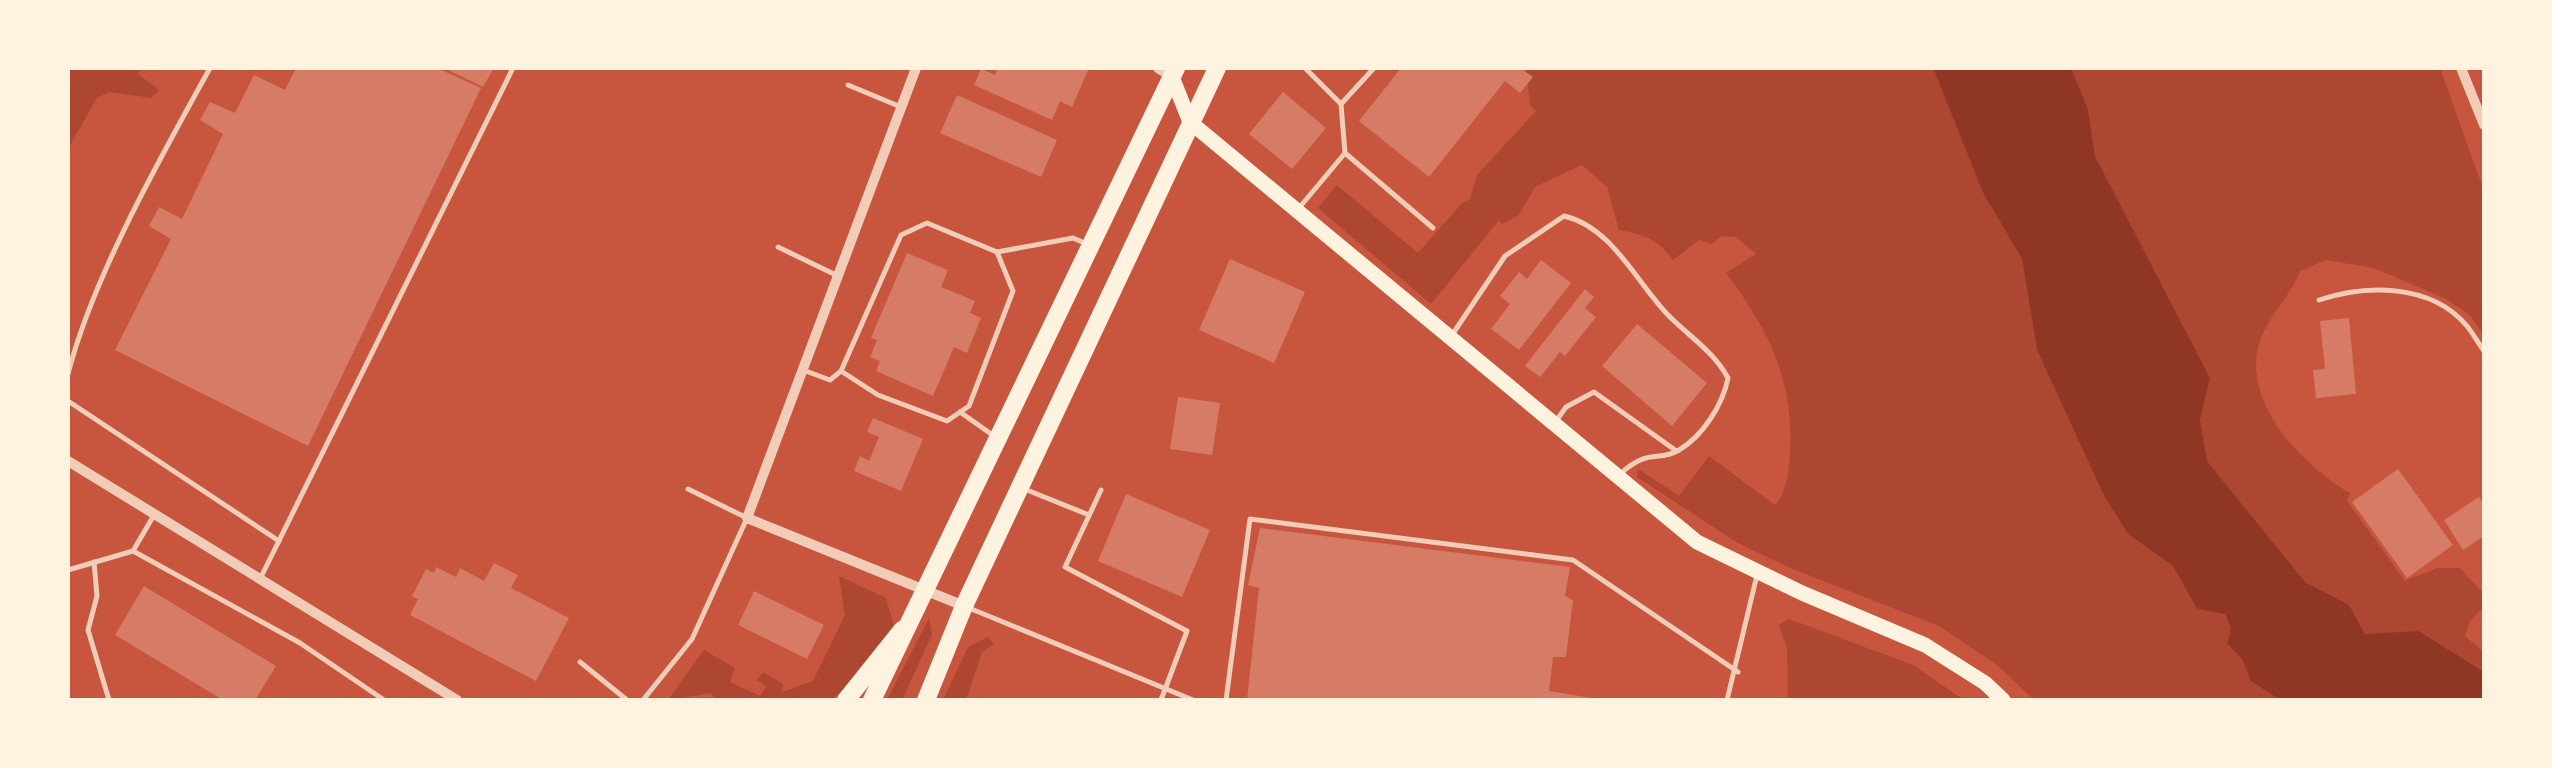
<svg xmlns="http://www.w3.org/2000/svg" width="2552" height="768" font-family="Roboto,sans-serif">
	<rect width="100%" height="100%" fill="#c8553d"/>
	<g fill="#ae4732">
		<path d="M68,68H143L138,74L159,90L151,98L109,92L97,98L68,149Z"/>
		<path d="M1526,68H1933L1983,193L2022,259L2037,350L2104,496L2128,534L2173,566L2197,609L2225,614L2231,628L2227,645L2242,659L2251,681L2280,700H2034L1997,665L1939,626L1790,568L1736,542L1637,477L1638,469L1679,496L1709,456L1775,505C1787,491 1789,471 1790,453C1794,380 1769,330 1726,273L1756,254L1736,237L1722,236L1712,244L1699,240L1673,260C1658,239 1643,234 1619,230L1607,187L1582,165L1535,187L1519,215L1502,224L1499,220L1431,304L1318,208L1337,185L1418,253L1462,203L1470,199L1477,175L1536,111L1530,105Z"/>
		<path d="M2071,68H2440L2484,191V336L2470,315L2446,299L2374,268L2326,260L2300,271C2290,298 2267,316 2259,344C2242,404 2303,466 2350,493L2347,501L2405,581L2437,568H2460L2482,592L2484,607L2470,621L2465,636L2484,652V672L2419,631L2365,635L2349,605L2305,582L2207,461L2200,419L2210,378L2095,156L2088,109Z"/>
		<path d="M839,576L886,598L894,626C877,654 857,681 830,700H716L711,693L668,700L704,650L735,668L730,682L760,696L766,686L757,680L763,672L783,684L782,692L813,681L845,615Z"/>
		<path d="M929,618L932,635L902,700H887Z"/>
		<path d="M1789,619L1913,665L1964,700H1788L1787,648L1779,625Z"/>
		<path d="M988,637L994,644L982,652L966,700H943L968,647Z"/>
	</g>
	<path fill="#8f3625" d="M1933,68H2071L2088,109L2095,156L2210,378L2200,419L2207,461L2305,582L2349,605L2365,634L2419,631L2484,672V700H2280L2251,681L2242,659L2227,644L2231,628L2225,614L2197,609L2173,566L2128,534L2104,496L2037,350L2022,259L1983,193Z"/>
	<g fill="#d67c66">
		<path d="M296,68H437L481,88L308,446L115,350L171,239L149,226L159,207L182,219L223,134L200,120L210,102L235,113L254,75L285,90Z"/>
		<path d="M444,68H494L483,87Z"/>
		<path d="M998,68H1083L1088,70L1072,107L1060,101L1052,120L974,85L981,69L995,75Z"/>
		<path d="M1401,68H1520L1533,77L1520,93L1505,81L1429,177L1359,121Z"/>
		<path d="M1283,92L1326,128L1292,169L1249,134Z"/>
		<path d="M957,95L1057,140L1041,177L940,133Z"/>
		<path d="M907,253L948,270L941,287L975,301L970,313L981,318L967,353L954,347L933,396L876,371L880,361L870,357L877,340L871,338Z"/>
		<path d="M1230,259L1305,292L1274,363L1199,330Z"/>
		<path d="M1541,260L1571,283L1519,350L1491,329L1510,304L1500,296L1519,272L1527,279Z"/>
		<path d="M1585,289L1594,297L1585,308L1596,317L1565,356L1560,352L1540,377L1525,366Z"/>
		<path d="M2349,318L2356,394L2316,398L2313,370L2325,369L2320,321Z"/>
		<path d="M1637,324L1707,383L1672,426L1602,366Z"/>
		<path d="M1178,397L1220,403L1212,455L1170,449Z"/>
		<path d="M873,418L923,439L901,491L854,471L860,456L869,461L879,437L867,432Z"/>
		<path d="M2398,469L2453,545L2407,578L2352,502Z"/>
		<path d="M1126,494L1210,530L1182,597L1098,561Z"/>
		<path d="M2479,497L2484,505V536L2463,550L2444,520Z"/>
		<path d="M1260,528L1570,567L1565,596L1573,600L1566,657H1553L1549,691L1603,700H1247L1259,588L1248,585Z"/>
		<path d="M494,563L518,575L511,588L569,618L536,681L410,615L418,599L412,596L426,569L434,573L436,567L456,577L460,568L484,581Z"/>
		<path d="M144,586L276,666L255,700H223L115,635Z"/>
		<path d="M754,591L824,625L807,659L738,625Z"/>
	</g>
	<g fill="none" stroke-linecap="round" stroke-linejoin="round">
		<g stroke="#f1ccb7" stroke-width="5">
			<path d="M848,85L901,107"/>
			<path d="M1341,104L1374,68"/>
			<path d="M1345,153L1433,228"/>
			<path d="M1299,208L1345,153L1341,104L1305,68"/>
			<path d="M778,247L836,275"/>
			<path d="M2319,300C2367,284 2431,284 2466,325C2473,333 2478,343 2484,351"/>
			<path d="M1452,335L1505,256L1564,216C1612,227 1636,282 1669,316C1691,338 1713,351 1728,378C1723,404 1703,436 1679,450C1657,463 1650,447 1620,474"/>
			<path d="M803,370L830,380L841,371L901,235L927,223L997,252L1073,238L1087,244"/>
			<path d="M841,371L878,395L947,421L969,406L1013,291L997,252"/>
			<path d="M68,374C93,276 161,157 210,68"/>
			<path d="M68,401L279,541"/>
			<path d="M960,412L994,436"/>
			<path d="M1556,421L1566,407L1594,392L1675,450"/>
			<path d="M1022,488L1089,515"/>
			<path d="M1101,490L1065,567L1187,631L1161,700"/>
			<path d="M133,551L300,643L384,700"/>
			<path d="M94,562L97,596L88,630L109,700"/>
			<path d="M68,570L133,551L154,515"/>
			<path d="M260,579L513,68"/>
			<path d="M969,608L1193,700"/>
			<path d="M580,662L627,700"/>
			<path d="M643,700L692,639L747,518L688,489"/>
			<path d="M1226,700L1250,519L1573,560L1738,672"/>
			<path d="M1727,700L1757,575"/>
		</g>
		<g stroke="#f1ccb7" stroke-width="10">
			<path d="M916,68L747,518L964,606"/>
			<path d="M1158,68L1172,77"/>
			<path d="M2461,68L2484,125"/>
			<path d="M68,461L457,700"/>
		</g>
		<path stroke="#fff3e0" stroke-width="15" d="M1172,77L1190,122L1697,542L1802,593L1925,645L1985,683L2003,700"/>
		<g stroke="#fff3e0" stroke-width="18">
			<path d="M872,700L1176,68"/>
			<path d="M926,700L964,606L1217,68"/>
		</g>
		<path stroke="#fff3e0" stroke-width="18" d="M846,700L902,630"/>
	</g>
	<rect width="2552" height="768" fill="none" stroke="#fff3e0" stroke-width="140"/>
</svg>
